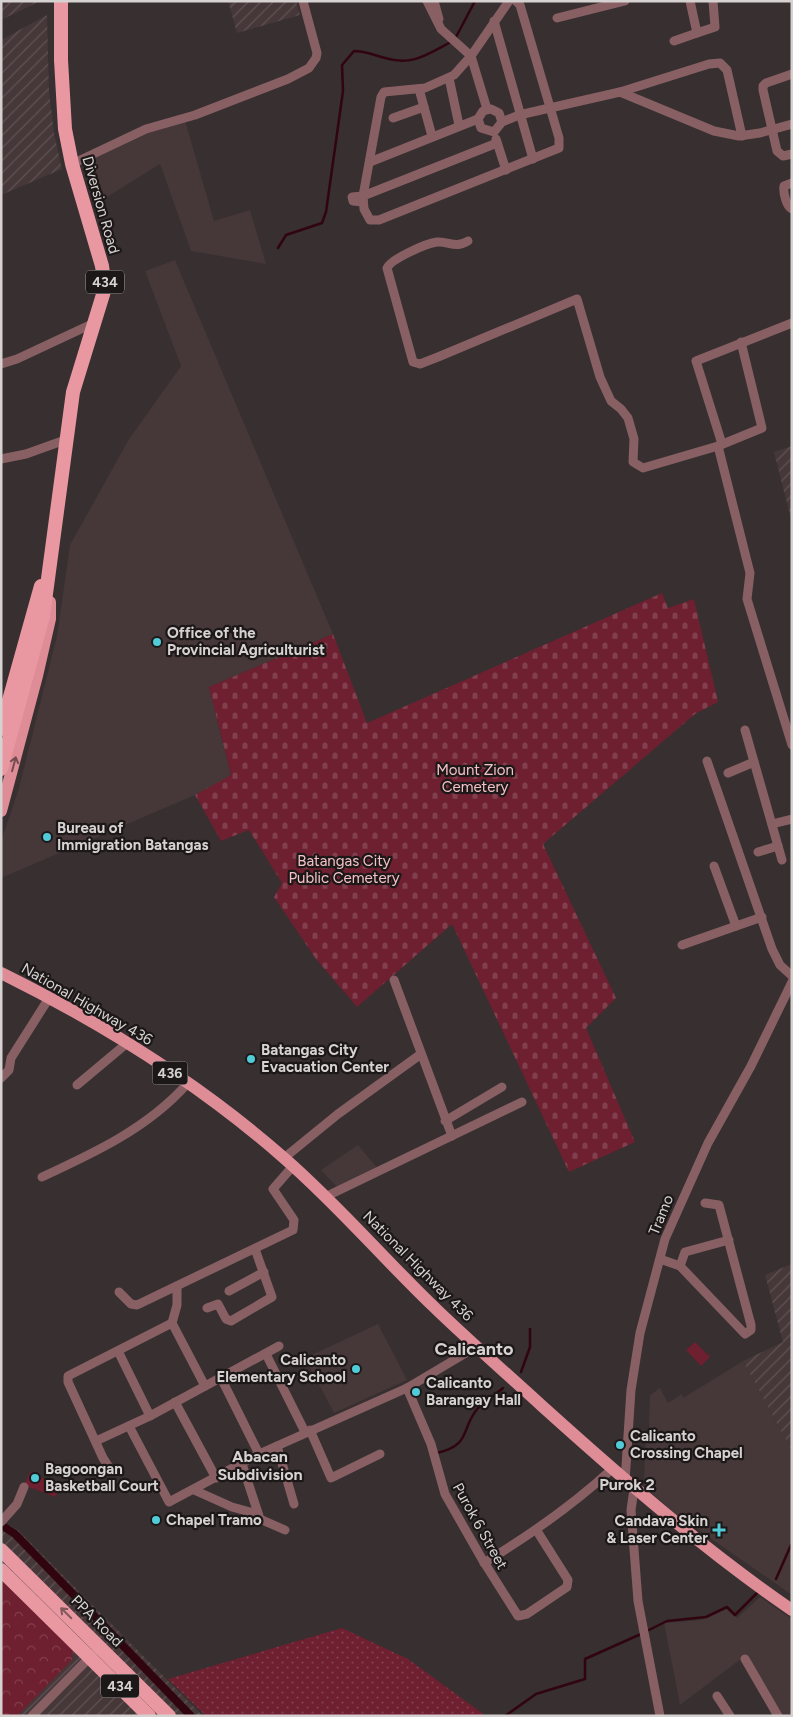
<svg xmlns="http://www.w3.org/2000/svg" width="793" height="1717" font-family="Figtree,sans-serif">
	<defs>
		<pattern id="industrial-furrows" width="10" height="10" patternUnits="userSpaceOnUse" patternTransform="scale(1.25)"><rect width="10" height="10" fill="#463739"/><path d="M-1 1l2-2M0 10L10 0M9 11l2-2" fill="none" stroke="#605355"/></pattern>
		<pattern id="grass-dots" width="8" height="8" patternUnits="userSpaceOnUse" patternTransform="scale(1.25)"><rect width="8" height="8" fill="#6e1f30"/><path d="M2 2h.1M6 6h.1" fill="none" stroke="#823f4d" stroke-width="1.8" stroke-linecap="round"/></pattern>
		<pattern id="forest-crowns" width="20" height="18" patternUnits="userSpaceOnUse" patternTransform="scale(1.25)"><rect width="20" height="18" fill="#6e1f30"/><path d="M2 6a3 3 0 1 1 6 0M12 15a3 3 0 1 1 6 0" fill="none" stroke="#823f4d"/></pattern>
		<pattern id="cemetery-stones" width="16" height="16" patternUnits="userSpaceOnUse" patternTransform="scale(1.25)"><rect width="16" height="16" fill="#6e1f30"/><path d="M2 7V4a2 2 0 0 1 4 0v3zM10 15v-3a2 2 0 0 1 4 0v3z" fill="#823f4d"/></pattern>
	</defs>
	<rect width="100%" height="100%" fill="#372f30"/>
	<g fill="#463739">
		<path d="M185,120L214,221L250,210L266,264L191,251L160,164L99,202L89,160L147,132Z"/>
		<path d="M175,260L333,634L209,687L231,776L195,795L1,878V841L19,788L57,636L70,545L129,439L181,366L145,271Z"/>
		<path d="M358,1145L378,1169L338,1188L321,1170Z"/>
		<path d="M378,1324L407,1380L334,1413L305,1358Z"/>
		<path d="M743,1361L792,1451V1595L673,1512L644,1486L645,1448L649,1427L650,1395L660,1388L668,1403L682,1394L683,1398Z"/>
		<path d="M760,1597L792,1619V1716H780L745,1656L680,1705L664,1623L701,1620L726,1609L737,1618Z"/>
	</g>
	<g fill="url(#industrial-furrows)">
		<path d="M1,1H40L1,20Z"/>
		<path d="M228,1H296L300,15L237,33Z"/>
		<path d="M47,15L49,91L54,133L62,169L1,195V40Z"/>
		<path d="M792,446V523L774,452Z"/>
		<path d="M792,1264V1451L743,1361L783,1342L765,1275Z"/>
		<path d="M1,1521L18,1530L203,1716H1Z"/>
	</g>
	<path fill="url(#grass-dots)" d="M342,1628L408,1659L486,1716H206L168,1679Z"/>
	<path fill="url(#forest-crowns)" d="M1,1580L73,1649L72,1660L17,1716H1Z"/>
	<path fill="url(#cemetery-stones)" d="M662,593L668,608L694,599L718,702L695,714L543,844L616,998L586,1028L635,1142L569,1172L452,924L357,1007L316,959L274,897L282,883L249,830L221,841L195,795L231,775L209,687L333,634L367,723Z"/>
	<g fill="#6e1f30">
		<path d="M695,1342L710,1357L701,1366L686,1350Z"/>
		<path d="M30,1472L61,1486L55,1497L24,1485Z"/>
	</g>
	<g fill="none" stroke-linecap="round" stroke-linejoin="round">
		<g stroke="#31050f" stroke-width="2.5">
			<path d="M456,37L475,1"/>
			<path d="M278,248L286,235L322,223L326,212L343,91L342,65L354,51C366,51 373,55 385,58C412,66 426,55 449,43"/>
			<path d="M521,1372L530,1347V1329"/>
			<path d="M437,1453C472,1445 460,1429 478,1408C485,1401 495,1395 503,1388"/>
			<path d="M776,1579L791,1545"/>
			<path d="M647,1631L667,1621L706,1617L727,1607L735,1615L758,1592"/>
			<path d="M505,1716L536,1694L585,1679V1659L641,1634"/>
		</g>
		<path stroke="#31050f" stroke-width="8" d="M1,1525L15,1534L191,1716"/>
		<g stroke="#886064" stroke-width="9">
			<path d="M427,1L441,29L471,56L487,109"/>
			<path d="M434,1L439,19"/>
			<path d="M509,1L471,56L454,75L425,88L384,92L381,97L363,196L364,209L370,220H379L559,148V138L520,5L516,1"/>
			<path d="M690,1L697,33L715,27L713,1"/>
			<path d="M557,18L625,1"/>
			<path d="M494,21L533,159"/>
			<path d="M674,41L697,33"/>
			<path d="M792,74L766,83L763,86V90L777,151L783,156L792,154"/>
			<path d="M449,78L459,125"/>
			<path d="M419,89L432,136"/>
			<path d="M620,92L709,64L720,63L727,70L742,136"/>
			<path d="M393,118L424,107"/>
			<path d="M502,122L499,113L491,109L483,111L478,119L481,128L494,132L502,122L519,115L620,92L714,131L739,136L760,133L792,124"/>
			<path d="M496,139L506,170"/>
			<path d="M370,162L478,119"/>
			<path d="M72,164L146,129L195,115L288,79L309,68L316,58L317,53L303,1"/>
			<path d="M792,183L784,186C783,192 786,206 792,209"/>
			<path d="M363,202L353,201L352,197L363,196L497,143"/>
			<path d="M468,241C455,249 449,241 437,242C427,243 391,259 387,268L413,362L420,364L438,357L577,299L600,377L611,401L621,409L628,418L634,439L633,462L643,468L718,446L762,428L741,342"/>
			<path d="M1,364L17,359L94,323"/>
			<path d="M722,444L696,361L792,323"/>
			<path d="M718,446L750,573L747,599L792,745"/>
			<path d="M1,459L26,454L65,440"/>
			<path d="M745,730L782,860"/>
			<path d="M707,761L772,949L780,965L792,976"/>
			<path d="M728,773L754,762"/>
			<path d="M772,824L792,819"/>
			<path d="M758,852L778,846"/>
			<path d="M714,866L736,926"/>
			<path d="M682,945L762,917"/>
			<path d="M394,980L452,1136"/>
			<path d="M1,1078L9,1070L11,1058L49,998"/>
			<path d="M77,1085L126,1044"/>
			<path d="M445,1121L502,1087"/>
			<path d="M284,1158L338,1114L421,1054"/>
			<path d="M42,1177C94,1153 148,1128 187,1084"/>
			<path d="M325,1197L522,1102"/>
			<path d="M705,1203L719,1205L751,1325V1330L745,1334L680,1266L685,1252L729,1240"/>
			<path d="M660,1259L680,1266"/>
			<path d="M177,1286V1305L172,1323L205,1386"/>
			<path d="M229,1291L264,1272"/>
			<path d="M119,1292L131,1304L137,1305L293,1230L294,1220L273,1189L293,1166"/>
			<path d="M207,1308L218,1304L226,1319L231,1321L272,1297L255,1249"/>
			<path d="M118,1351L150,1416"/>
			<path d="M266,1354L305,1432"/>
			<path d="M221,1378L259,1454"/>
			<path d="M407,1388L431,1444L445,1494L482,1559L518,1616L527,1614L567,1587L568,1580L537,1531"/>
			<path d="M175,1402L216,1478"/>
			<path d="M129,1426L169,1502L259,1454L407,1388L476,1347"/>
			<path d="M310,1430L331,1478L380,1454"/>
			<path d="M96,1441L150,1416L279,1346"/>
			<path d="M277,1446L294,1504"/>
			<path d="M242,1464L260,1519L285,1530"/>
			<path d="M110,1469L103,1458L68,1382V1376L172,1323"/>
			<path d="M625,1481L631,1390L640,1333L665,1239L708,1143L751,1066L792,982"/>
			<path d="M634,1489L631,1510L638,1601L660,1716"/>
			<path d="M194,1490L232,1507L257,1514"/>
			<path d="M1,1522L17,1504L24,1487"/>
			<path d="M484,1563C530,1535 572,1506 612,1469"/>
			<path d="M745,1659L778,1716"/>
			<path d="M717,1696L730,1716"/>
			<path d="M32,1716L93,1654"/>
		</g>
		<g stroke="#de8c96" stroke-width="12">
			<path d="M1,811L37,676L50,619V602"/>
			<path d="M1,973C100,1022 201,1085 284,1158C337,1204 382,1257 433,1306C468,1340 506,1373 542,1406C622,1478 703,1549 792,1610"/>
		</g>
		<g stroke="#e998a2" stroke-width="14">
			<path d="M1,729L41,586"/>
			<path d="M1,769L43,616L73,392L105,288L102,266L72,164L65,129L61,60V1"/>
			<path d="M1,1550L169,1716"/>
			<path d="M1,1570L149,1716"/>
		</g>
	</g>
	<defs><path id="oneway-shaft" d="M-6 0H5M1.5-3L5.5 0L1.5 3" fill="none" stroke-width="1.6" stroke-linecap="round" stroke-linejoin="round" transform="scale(1.25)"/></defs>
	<use stroke="#734c51" href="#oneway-shaft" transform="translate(14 764) rotate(-75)"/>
	<use stroke="#82585d" href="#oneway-shaft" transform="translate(66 1613) rotate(-135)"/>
	<g fill="#52cbd9" stroke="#1c1818" stroke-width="2">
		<circle cx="157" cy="642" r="5"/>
		<circle cx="47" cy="837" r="5"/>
		<circle cx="251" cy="1059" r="5"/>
		<circle cx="356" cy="1369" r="5"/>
		<circle cx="416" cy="1392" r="5"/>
		<circle cx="620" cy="1445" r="5"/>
		<circle cx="35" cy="1478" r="5"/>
		<circle cx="156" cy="1520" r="5"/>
		<path d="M716.5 1522.5h5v5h5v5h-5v5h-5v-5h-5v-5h5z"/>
	</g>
	<g text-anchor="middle" stroke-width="4.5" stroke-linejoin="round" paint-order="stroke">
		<g fill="#1c1818" stroke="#9f9a9a" stroke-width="1">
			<rect x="86" y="270.5" width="38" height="23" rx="4"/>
			<rect x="152.5" y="1061.5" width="35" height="23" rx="4"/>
			<rect x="101" y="1674.5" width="38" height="23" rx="4"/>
		</g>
		<g font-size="14" font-weight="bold" fill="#d7d2d2">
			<text x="105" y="287">434</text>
			<text x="170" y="1078">436</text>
			<text x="120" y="1691">434</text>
		</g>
		<g font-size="15" fill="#d7d2d2" stroke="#1c1818">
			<text transform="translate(101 205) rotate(74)" y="5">Diversion Road</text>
			<text transform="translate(87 1004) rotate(30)" y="5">National Highway 436</text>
			<text transform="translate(661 1215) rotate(-68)" y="5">Tramo</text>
			<text transform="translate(418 1266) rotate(45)" y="5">National Highway 436</text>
			<text transform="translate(480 1526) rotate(61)" y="5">Purok 6 Street</text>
			<text transform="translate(97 1621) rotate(45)" y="5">PPA Road</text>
		</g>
		<g font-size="15" font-weight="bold" fill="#d7d2d2" stroke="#1c1818" text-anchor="start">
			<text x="167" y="638">Office of the<tspan x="167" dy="17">Provincial Agriculturist</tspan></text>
			<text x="57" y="833">Bureau of<tspan x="57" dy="17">Immigration Batangas</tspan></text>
			<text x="261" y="1055">Batangas City<tspan x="261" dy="17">Evacuation Center</tspan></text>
			<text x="346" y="1365" text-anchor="end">Calicanto<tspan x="346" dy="17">Elementary School</tspan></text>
			<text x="426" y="1388">Calicanto<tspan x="426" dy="17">Barangay Hall</tspan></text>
			<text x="630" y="1441">Calicanto<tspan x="630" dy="17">Crossing Chapel</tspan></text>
			<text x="45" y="1474">Bagoongan<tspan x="45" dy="17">Basketball Court</tspan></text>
			<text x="166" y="1525">Chapel Tramo</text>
			<text x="708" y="1526" text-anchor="end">Candava Skin<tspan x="708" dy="17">&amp; Laser Center</tspan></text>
		</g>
		<g font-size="15" fill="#f5c1c6" stroke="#1c1818">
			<text x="475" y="775">Mount Zion<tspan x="475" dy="17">Cemetery</tspan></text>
			<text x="344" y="866">Batangas City<tspan x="344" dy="17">Public Cemetery</tspan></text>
		</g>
		<g font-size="16" font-weight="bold" fill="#d7d2d2" stroke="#1c1818">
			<text x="260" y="1462">Abacan<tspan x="260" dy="18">Subdivision</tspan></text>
			<text x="627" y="1490">Purok 2</text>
		</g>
		<g font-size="18" font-weight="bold" fill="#d7d2d2" stroke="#1c1818">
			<text x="474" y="1355">Calicanto</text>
		</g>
	</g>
	<rect width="793" height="1717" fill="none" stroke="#d7d2d2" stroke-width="5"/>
</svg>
